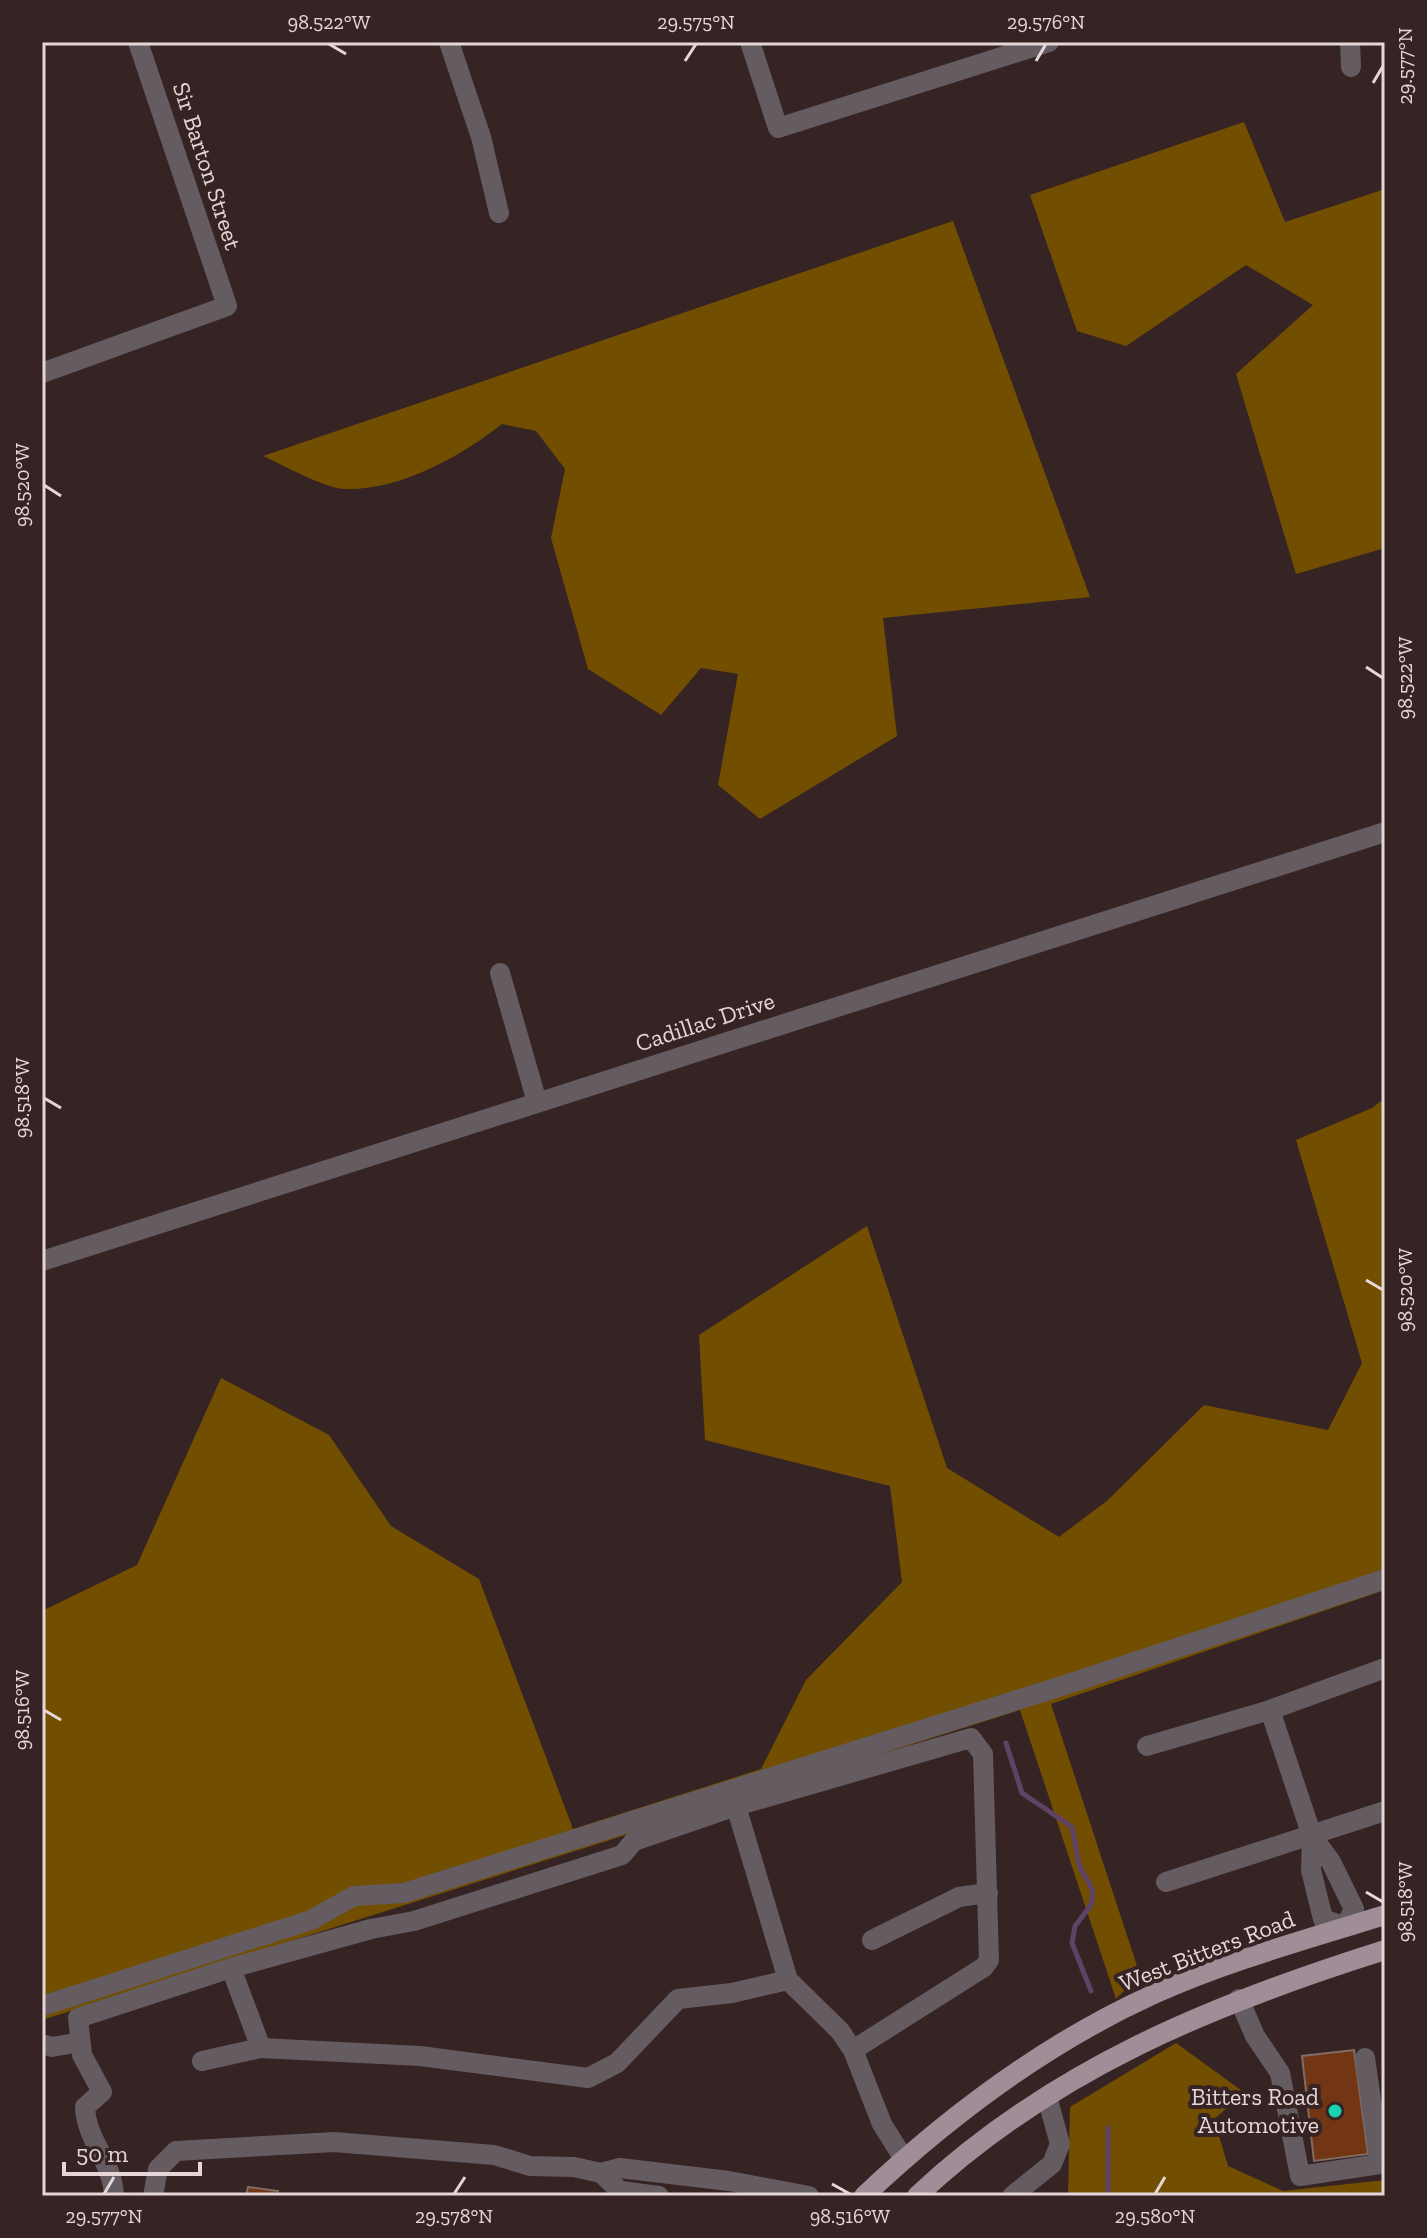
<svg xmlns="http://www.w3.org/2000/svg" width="1427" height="2238" font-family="'Zilla Slab',serif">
	<rect width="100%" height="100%" fill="#362324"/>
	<g fill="#724f00">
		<path d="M1244,122L1285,222L1385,189V548L1296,574L1236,374L1313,305L1246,265L1126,346L1077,331L1030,195Z"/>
		<path d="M953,221L1090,597L883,618L897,736L760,819L718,785L738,674L701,668L661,715L588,669L551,538L565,469L536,431L502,424C460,457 399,491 344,489C324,488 283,465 263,456Z"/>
		<path d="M1385,1098V1590L1051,1704L1140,1975L1116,1999L1020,1710L42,2020V1611L137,1565L221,1378L329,1435L391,1526L479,1579L573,1829L761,1769L806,1680L902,1582L890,1486L705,1440L699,1335L867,1226L947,1468L1059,1537L1108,1500L1204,1405L1328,1430L1362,1363L1296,1140L1372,1108Z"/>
		<path d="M1176,2043L1245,2093L1214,2119L1228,2166L1283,2191L1385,2180V2196H1068L1070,2107Z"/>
	</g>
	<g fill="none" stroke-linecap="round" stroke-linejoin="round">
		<g stroke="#5f4367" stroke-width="5">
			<path d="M1006,1743L1022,1793L1072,1827L1079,1865L1093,1891L1091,1905L1075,1926L1072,1943L1091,1991"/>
			<path d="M1108,2128V2196"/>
		</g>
	</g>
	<g fill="#723615" stroke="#806c62" stroke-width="2">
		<path d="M1354,2050L1368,2154L1314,2161L1302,2056Z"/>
		<path d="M248,2187L278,2191L277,2196H233H246Z"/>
	</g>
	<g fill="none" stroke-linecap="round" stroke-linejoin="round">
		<g stroke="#645c61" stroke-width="20">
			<path d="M449,42L481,137L499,213"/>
			<path d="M750,42L778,128L1049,42"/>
			<path d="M1350,42L1351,67"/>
			<path d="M42,373L227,306L138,42"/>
			<path d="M500,973L537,1102"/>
			<path d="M42,1261L1385,832"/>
			<path d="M1270,1710L1312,1836L1331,1862L1354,1909L1345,1927L1323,1919L1311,1870L1312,1836"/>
			<path d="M1147,1746L1270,1710L1385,1668"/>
			<path d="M736,1806L788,1980L840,2031L853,2050L882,2124L904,2159"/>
			<path d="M1166,1882L1385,1811"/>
			<path d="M872,1940L959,1897L988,1893"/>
			<path d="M231,1968L261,2048"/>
			<path d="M1239,1999L1255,2036L1280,2073L1300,2176L1380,2164L1365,2058"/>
			<path d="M42,2006L311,1920L354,1896L404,1893L1068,1684L1385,1579"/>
			<path d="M42,2044L52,2047L80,2042"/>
			<path d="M202,2061L261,2048L420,2056L588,2078L617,2063L678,1999L732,1993L788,1980"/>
			<path d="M601,2173L620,2191L659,2196"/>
			<path d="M114,2196C113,2162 86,2140 85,2107L102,2092L82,2055L78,2018L231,1968L371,1929L414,1921L622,1855L634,1841L736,1806L971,1738L983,1754L989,1960L984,1967L853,2050"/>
			<path d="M153,2196L158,2169L176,2151L334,2142L494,2155L530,2166L574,2167L601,2173L620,2168L729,2181L809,2196"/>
			<path d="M1012,2196L1052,2164L1060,2144L1047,2097"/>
		</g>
		<g stroke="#9f8e98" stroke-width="20">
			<path d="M864,2196C950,2115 1046,2043 1154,1994C1227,1961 1308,1939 1385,1915"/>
			<path d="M917,2196C1051,2070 1213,2004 1385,1950"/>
		</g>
	</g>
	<path fill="none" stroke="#e5d7d8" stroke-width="3" d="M329,44L346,54M685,61L696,44M1036,61L1046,44M1373,83L1383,66M44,485L61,496M1366,667L1383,678M44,1098L61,1108M1366,1280L1383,1290M44,1710L61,1720M1366,1892L1383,1902M832,2184L850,2194M104,2194L114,2177M454,2194L465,2177M1155,2194L1165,2177"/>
	<circle fill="#18d5b2" stroke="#362324" stroke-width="3" cx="1335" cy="2111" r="8"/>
	<g text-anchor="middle" stroke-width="8" stroke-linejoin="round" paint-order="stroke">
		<g font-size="24" fill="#e5d7d8" stroke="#362324">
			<text transform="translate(207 166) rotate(72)" y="8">Sir Barton Street</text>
			<text transform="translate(705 1022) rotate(-18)" y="8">Cadillac Drive</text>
			<text transform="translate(1207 1951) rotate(-21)" y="8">West Bitters Road</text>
		</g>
		<g font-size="24" fill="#e5d7d8" stroke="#362324" text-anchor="end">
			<text x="1319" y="2105">Bitters Road<tspan x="1319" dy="28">Automotive</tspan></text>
		</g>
	</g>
	<rect width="1427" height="2238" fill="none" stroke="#362324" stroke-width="88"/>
	<path d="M64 2162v12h136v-12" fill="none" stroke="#e5d7d8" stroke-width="4"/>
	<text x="76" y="2162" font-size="24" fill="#e5d7d8" stroke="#362324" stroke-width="6" paint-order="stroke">50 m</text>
	<rect x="44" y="44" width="1339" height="2150" fill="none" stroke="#e5d7d8" stroke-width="3"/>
	<g font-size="20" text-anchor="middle" fill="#e5d7d8">
		<text x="329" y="29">98.522°W</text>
		<text x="696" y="29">29.575°N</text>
		<text x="1046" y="29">29.576°N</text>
		<text transform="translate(1405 66) rotate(-90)" y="7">29.577°N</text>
		<text transform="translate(22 485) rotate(-90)" y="7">98.520°W</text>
		<text transform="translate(1405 678) rotate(-90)" y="7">98.522°W</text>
		<text transform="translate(22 1098) rotate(-90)" y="7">98.518°W</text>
		<text transform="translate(1405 1290) rotate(-90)" y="7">98.520°W</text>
		<text transform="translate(22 1710) rotate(-90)" y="7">98.516°W</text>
		<text transform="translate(1405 1902) rotate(-90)" y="7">98.518°W</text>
		<text x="104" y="2223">29.577°N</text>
		<text x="454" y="2223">29.578°N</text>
		<text x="850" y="2223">98.516°W</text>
		<text x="1155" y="2223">29.580°N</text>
	</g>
</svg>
